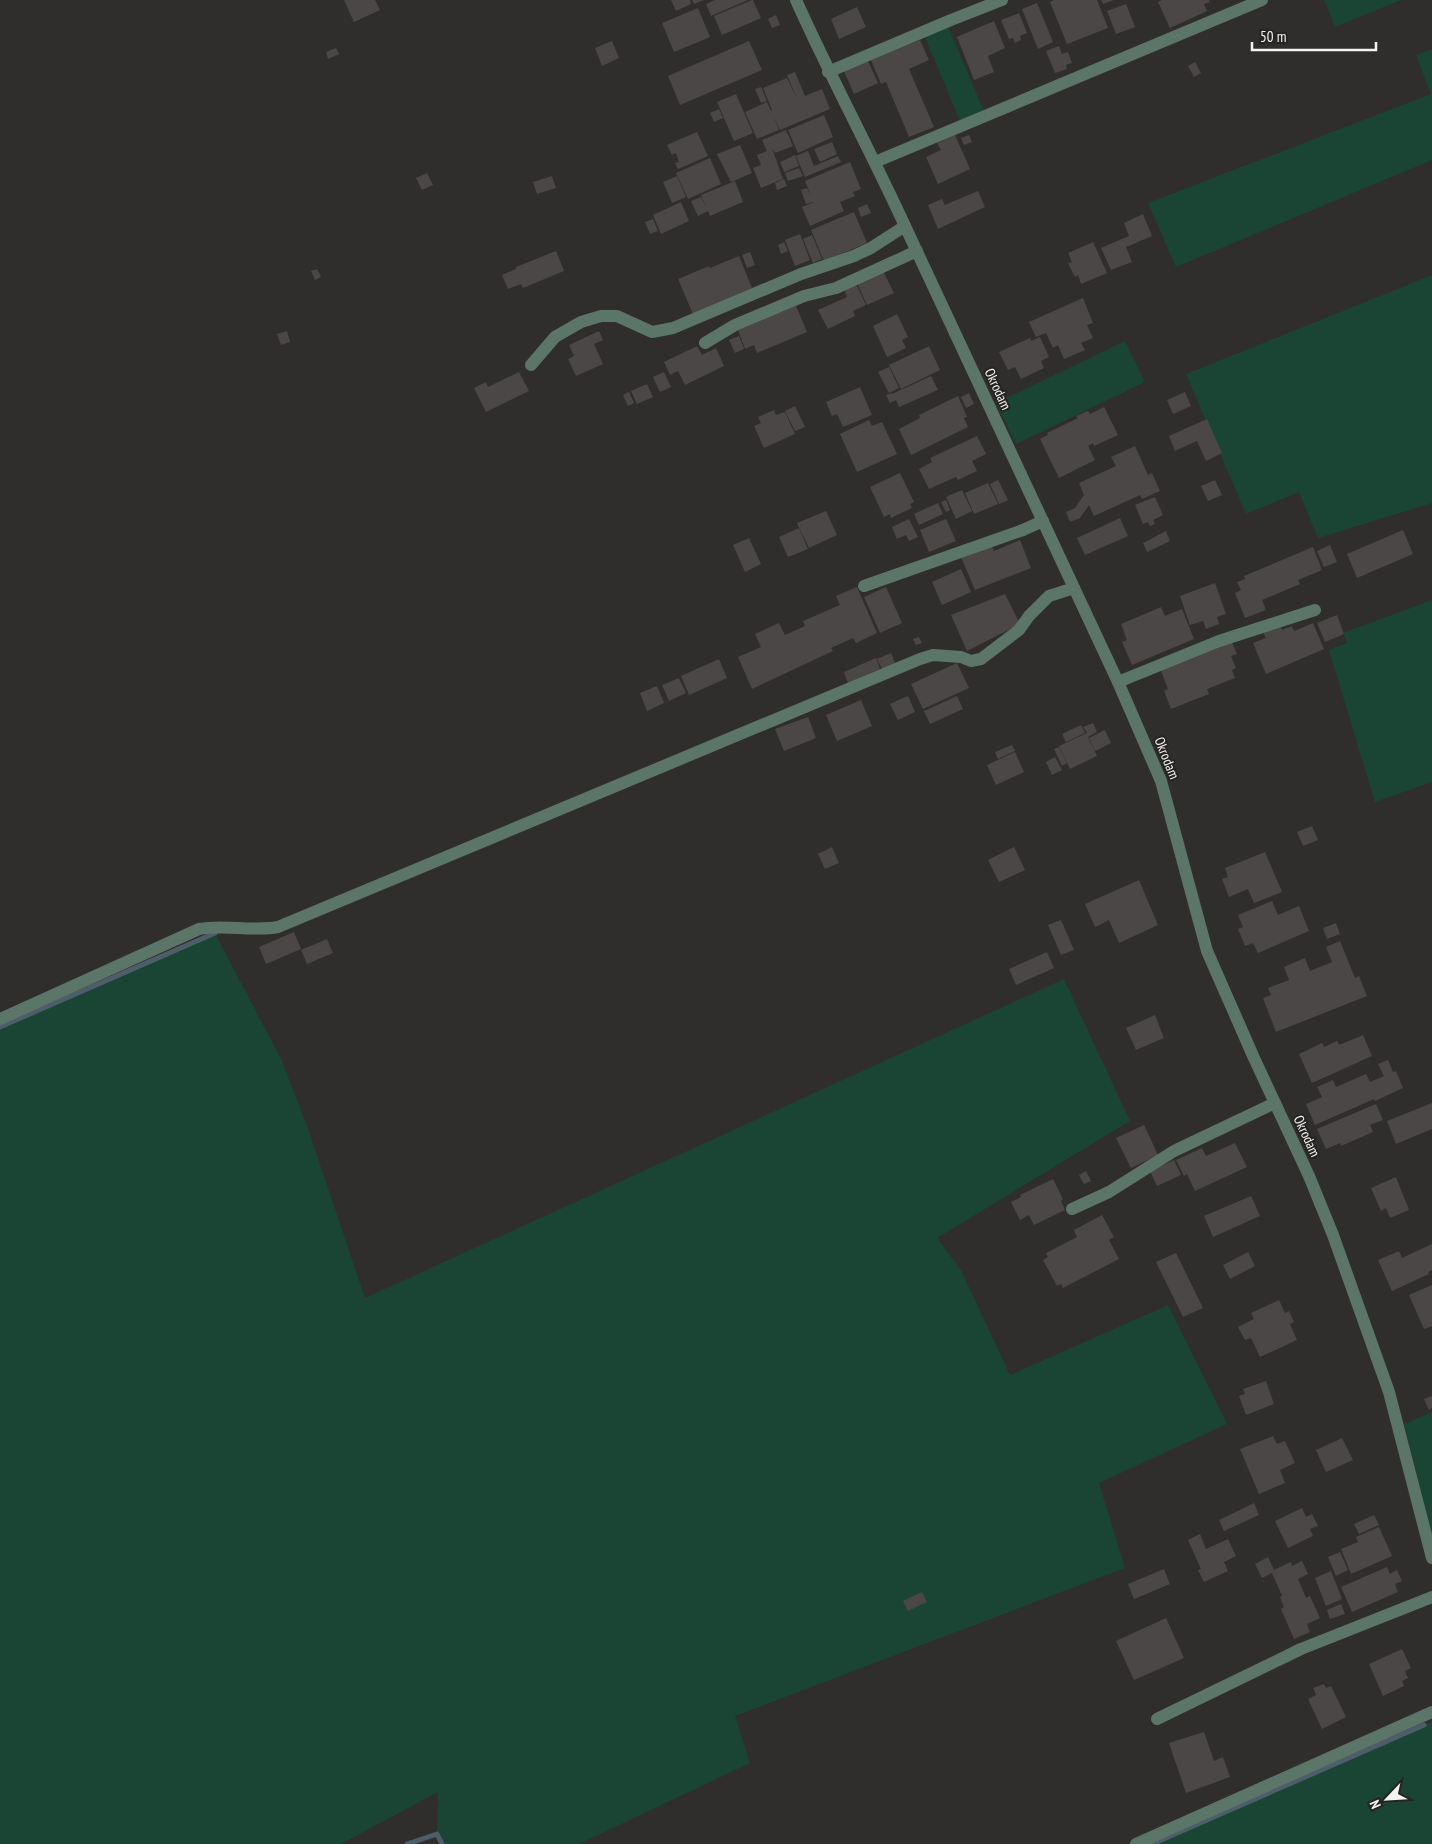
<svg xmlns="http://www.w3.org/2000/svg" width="1432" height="1844" font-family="'PT Sans Narrow',sans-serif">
	<rect width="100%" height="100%" fill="#302e2c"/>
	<g fill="#1a4434">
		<path d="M1324,0H1401L1335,27Z"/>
		<path d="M948,27L984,111L960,121L925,37Z"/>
		<path d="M1432,49V160L1176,267L1148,203L1431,94L1416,55Z"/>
		<path d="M1432,275V503L1318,538L1299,492L1246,514L1186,374Z"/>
		<path d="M1125,341L1145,382L1016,444L996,403Z"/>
		<path d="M1432,600V782L1375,802L1329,650L1347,643L1343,633Z"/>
		<path d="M215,933L281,1059L305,1120L365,1298L1064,979L1130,1121L937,1238L961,1270L1010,1375L1168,1305L1227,1424L1099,1483L1125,1568L735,1716L750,1763L579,1844H442L437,1834L438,1792L341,1844H0V1027Z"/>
		<path d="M1432,1412V1535L1404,1424Z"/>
		<path d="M1432,1722V1844H1152L1424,1725Z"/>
	</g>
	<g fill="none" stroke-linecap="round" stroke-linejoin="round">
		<g stroke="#4d5e6a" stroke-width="5">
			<path d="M0,1027L215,933"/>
			<path d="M407,1844L437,1834L442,1844"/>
			<path d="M1152,1844L1424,1725"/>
		</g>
	</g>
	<g fill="#4a4746">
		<path d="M344,0H375L380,10L354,22Z"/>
		<path d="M671,0H690L691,4L676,11Z"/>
		<path d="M692,0H704L694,4Z"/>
		<path d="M715,0H748L711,16L706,4Z"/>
		<path d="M752,0H753L761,18L722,35L714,16Z"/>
		<path d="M1054,0H1097L1108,28L1067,44L1050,2Z"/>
		<path d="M1101,0H1114L1103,4Z"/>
		<path d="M1162,0H1209L1210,2L1204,4L1207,11L1170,28L1158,2Z"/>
		<path d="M1037,3L1053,42L1038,49L1022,9Z"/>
		<path d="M1126,4L1135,27L1116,34L1107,11Z"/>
		<path d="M857,7L866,27L839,39L831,19Z"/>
		<path d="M698,8L710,37L674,52L662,23Z"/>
		<path d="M1019,13L1027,33L1020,36L1021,40L1015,43L1013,38L1009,39L1001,20Z"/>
		<path d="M776,15L780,25L772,28L768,19Z"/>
		<path d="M994,21L1005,48L988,56L994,72L974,80L957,37Z"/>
		<path d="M920,40L929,60L909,69L934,127L909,137L886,82L881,84L871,60Z"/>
		<path d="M612,41L619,58L602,66L595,48Z"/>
		<path d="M749,41L762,70L680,105L668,76Z"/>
		<path d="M1059,46L1062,54L1068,52L1072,63L1066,65L1067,69L1055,73L1046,51Z"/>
		<path d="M336,48L339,54L328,59L326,52Z"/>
		<path d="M868,61L878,83L854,94L844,71Z"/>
		<path d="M1195,62L1201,73L1194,77L1188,66Z"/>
		<path d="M795,72L805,96L822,89L830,109L780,130L774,117L779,130L757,139L745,112L767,102L771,111L772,110L763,88L787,78L797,99L787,75Z"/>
		<path d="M761,87L767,101L761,103L755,89Z"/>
		<path d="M736,94L753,133L734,141L717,102Z"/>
		<path d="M719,109L723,118L714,122L710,113Z"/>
		<path d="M824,115L833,137L798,153L788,130Z"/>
		<path d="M786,130L793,146L775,153L772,148L783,179L761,188L753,168L761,165L757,155L767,151L762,140Z"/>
		<path d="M697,132L708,156L678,169L675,163L679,162L676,153L672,155L667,145Z"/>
		<path d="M955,135L970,169L938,184L926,157L941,150L937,143Z"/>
		<path d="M969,135L972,142L964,145L961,138Z"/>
		<path d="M832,142L837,154L820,162L814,149Z"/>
		<path d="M740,145L752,173L731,182L717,154Z"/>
		<path d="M808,151L814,166L838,156L841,162L805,177L796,156Z"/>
		<path d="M795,155L799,166L784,172L780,162Z"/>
		<path d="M710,158L721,184L688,199L676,173Z"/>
		<path d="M850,162L861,189L853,192L855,196L840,202L844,211L810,226L802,207L814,202L806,204L801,190L807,188L811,196L805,181Z"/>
		<path d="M799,168L803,176L788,181L785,173Z"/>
		<path d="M427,173L433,185L422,190L416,178Z"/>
		<path d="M552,176L556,188L537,194L533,182Z"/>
		<path d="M677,176L686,197L672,203L663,182Z"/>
		<path d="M784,179L787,186L777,190L775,183Z"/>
		<path d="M735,181L743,202L710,216L708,211L698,216L691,201L701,197L707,208L701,195Z"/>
		<path d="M978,191L985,207L938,229L928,205L942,199L945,205Z"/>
		<path d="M681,202L689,221L661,234L653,215Z"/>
		<path d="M867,204L871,213L861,217L858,208Z"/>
		<path d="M854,212L867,243L824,261L811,230Z"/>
		<path d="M1143,214L1152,236L1126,247L1132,262L1111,270L1101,248L1129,236L1124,223Z"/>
		<path d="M653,219L658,231L650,234L645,222Z"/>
		<path d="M800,234L810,260L795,266L785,240Z"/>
		<path d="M812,235L822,259L813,263L803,239Z"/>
		<path d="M784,242L788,251L781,254L778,245Z"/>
		<path d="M1093,242L1107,273L1081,284L1078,275L1075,277L1068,263L1072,262L1068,253Z"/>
		<path d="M556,251L564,271L523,288L521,284L508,289L502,275L516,269V267Z"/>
		<path d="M750,252L755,265L747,268L742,255Z"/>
		<path d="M739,256L752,288L693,314L678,279L709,266L710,268Z"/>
		<path d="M317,269L321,277L315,280L311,271Z"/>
		<path d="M883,271L894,293L867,305L857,283Z"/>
		<path d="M856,284L866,305L853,311L855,316L828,329L818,310L847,297L844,289Z"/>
		<path d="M1083,298L1093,323L1087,325L1093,338L1081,343L1085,350L1064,359L1058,345L1053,348L1046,333L1036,337L1029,322Z"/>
		<path d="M796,306L807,332L757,353L754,345L745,349L738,330Z"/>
		<path d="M897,314L908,337L902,340L906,348L887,357L873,326Z"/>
		<path d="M287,331L290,342L281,345L277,334Z"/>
		<path d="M599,331L603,340L594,344L603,364L576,376L568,359L574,356L569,345Z"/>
		<path d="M739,336L744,349L735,353L729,340Z"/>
		<path d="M1040,337L1049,357L1041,361L1044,368L1021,379L1015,367L1008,370L999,352L1030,338L1031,341Z"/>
		<path d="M697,346L702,355L716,348L724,366L685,385L678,371L670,375L664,362Z"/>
		<path d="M929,346L940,370L901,389L889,365Z"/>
		<path d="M889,367L899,388L889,393L878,372Z"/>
		<path d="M519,372L529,391L486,412L474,388L486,382L488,387Z"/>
		<path d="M664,372L671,387L660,392L653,377Z"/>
		<path d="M931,376L938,390L899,407L896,400L890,403L886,395L892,393V394Z"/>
		<path d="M647,384L653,397L637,404L631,391Z"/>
		<path d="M860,387L872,415L843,427L837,414L832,416L826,402Z"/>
		<path d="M629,392L634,403L628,406L623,395Z"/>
		<path d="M1185,392L1191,406L1173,414L1167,400Z"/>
		<path d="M969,393L974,404L966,408L961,397Z"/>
		<path d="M958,396L967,417L964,418L968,427L911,455L899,429L920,418L919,415Z"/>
		<path d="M795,406L805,427L795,431L785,411Z"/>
		<path d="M1104,407L1118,435L1094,446L1093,443L1088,446L1095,460L1059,478L1040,439L1048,435L1047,433L1078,418L1076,416L1088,411L1090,414Z"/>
		<path d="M774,410L776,415L785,412L795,434L764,448L754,426L761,423L758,417Z"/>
		<path d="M1207,419L1222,453L1206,461L1197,441L1175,451L1169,436Z"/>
		<path d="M869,420L872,426L882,422L897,454L857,472L840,434Z"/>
		<path d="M977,436L986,454L972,461L977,471L958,480L956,477L929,489L919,469L932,462L930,458Z"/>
		<path d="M1135,446L1148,475L1152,473L1160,491L1142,499L1140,495L1094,516L1089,505L1080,518L1070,522L1066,512L1075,508L1084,495L1079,483L1116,466L1111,457Z"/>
		<path d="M900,473L914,502L910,504L912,508L891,518L890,514L884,517L870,487Z"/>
		<path d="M998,480L1008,500L999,504L990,484Z"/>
		<path d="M1215,480L1222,495L1208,501L1201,486Z"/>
		<path d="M988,483L998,504L974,514L965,493Z"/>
		<path d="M962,490L972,511L956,519L946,497Z"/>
		<path d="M1155,497L1163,515L1153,520L1155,524L1150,526L1148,522L1143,524L1135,505Z"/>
		<path d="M946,500L950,510L946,512L941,502Z"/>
		<path d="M938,503L943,514L919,525L914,514Z"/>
		<path d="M826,511L837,535L809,548L797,523Z"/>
		<path d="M1120,518L1128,536L1085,555L1077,538Z"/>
		<path d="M909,519L918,537L909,541L906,535L897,539L892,527Z"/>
		<path d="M946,519L956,541L929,552L920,530Z"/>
		<path d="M799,528L808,549L788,557L779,537Z"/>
		<path d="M1403,530L1413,554L1357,578L1347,554Z"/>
		<path d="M1166,531L1170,541L1147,552L1143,543Z"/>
		<path d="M749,538L761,564L745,572L733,545Z"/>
		<path d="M1020,540L1031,568L975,590L961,557L991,545L994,551Z"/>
		<path d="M1330,545L1337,562L1324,567L1317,551Z"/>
		<path d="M1313,547L1322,570L1298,580L1300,584L1262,600L1266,610L1245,618L1235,593L1241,590L1237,582L1245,579L1244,576Z"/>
		<path d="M961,569L971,592L942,605L932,582Z"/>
		<path d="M1215,583L1226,614L1217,617L1219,624L1206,629L1203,621L1190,625L1180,596Z"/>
		<path d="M857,587L877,633L856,643L853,638L831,648L833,651L752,689L738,657L761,647L755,634L779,623L785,635L805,626L803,621L840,605L836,596Z"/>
		<path d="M886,587L902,623L880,633L864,597Z"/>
		<path d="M1005,594L1020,624L967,651L951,615Z"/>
		<path d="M1161,607L1165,616L1182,609L1194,639L1132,665L1122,642L1127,640L1121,624Z"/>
		<path d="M1337,615L1344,634L1325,642L1317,623Z"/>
		<path d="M1280,623L1282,630L1292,626L1294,631L1313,623L1324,649L1266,674L1253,643L1266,638L1262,630Z"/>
		<path d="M919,637L922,643L916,645L913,639Z"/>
		<path d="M1231,640L1237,654L1231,656L1236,668L1232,670L1235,678L1207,689L1209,694L1171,709L1164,691L1168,689L1160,668Z"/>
		<path d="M891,653L895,663L882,669L877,659Z"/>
		<path d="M876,658L880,669L848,683L844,672Z"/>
		<path d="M719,659L727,678L689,695L681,676Z"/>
		<path d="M957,663L969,688L923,709L911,684Z"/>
		<path d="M679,678L686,693L669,701L662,685Z"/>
		<path d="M657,686L664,703L647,711L640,693Z"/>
		<path d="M908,696L915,712L898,720L890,704Z"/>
		<path d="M957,696L963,709L930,724L924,711Z"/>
		<path d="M861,700L872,726L837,741L826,715Z"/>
		<path d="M808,717L816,738L784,751L775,729Z"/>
		<path d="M1093,723L1097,732L1088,737L1097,756L1070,769L1059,746L1087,733L1083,727Z"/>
		<path d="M1081,725L1085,733L1066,742L1062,734Z"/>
		<path d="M1105,730L1111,743L1095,751L1089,738Z"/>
		<path d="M1012,745L1015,751L998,759L995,752Z"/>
		<path d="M1059,747L1067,763L1062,766L1054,749Z"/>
		<path d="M1015,752L1024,772L996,785L987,765Z"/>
		<path d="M1055,757L1062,770L1052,775L1046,762Z"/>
		<path d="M1312,826L1318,840L1303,846L1297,832Z"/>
		<path d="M832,847L839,863L825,869L818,854Z"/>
		<path d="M1014,847L1025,870L999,882L988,860Z"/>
		<path d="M1265,852L1282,892L1254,903L1248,889L1229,897L1222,879L1228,877L1225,868Z"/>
		<path d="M1139,880L1158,925L1119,943L1109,920L1095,927L1085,904Z"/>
		<path d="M1272,901L1278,915L1299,906L1309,931L1258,953L1253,943L1245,946L1238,929L1243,927L1238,915Z"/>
		<path d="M1061,920L1074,950L1061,955L1048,925Z"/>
		<path d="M1336,923L1340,934L1327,939L1323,928Z"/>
		<path d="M294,932L301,949L266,964L259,947Z"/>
		<path d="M327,939L333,953L307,964L301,950Z"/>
		<path d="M1340,941L1355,978L1359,976L1367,996L1276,1032L1263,998L1271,995L1268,988L1289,980L1284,967L1305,958L1310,971L1332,962L1326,947Z"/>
		<path d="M1047,952L1054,968L1016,985L1009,969Z"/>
		<path d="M1155,1015L1164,1038L1136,1050L1126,1028Z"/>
		<path d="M1363,1035L1372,1056L1312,1083L1299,1054L1322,1043L1324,1047L1337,1041L1339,1045Z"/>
		<path d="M1388,1060L1393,1072L1396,1071L1403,1088L1375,1101L1374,1099L1315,1125L1306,1104L1322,1097L1317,1087L1333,1080L1336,1087L1366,1074L1370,1082L1384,1076L1378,1064Z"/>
		<path d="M1432,1103V1129L1396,1144L1387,1121Z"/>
		<path d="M1376,1104L1383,1120L1370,1125L1373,1132L1341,1146L1340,1143L1326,1149L1317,1129Z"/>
		<path d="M1144,1125L1158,1155L1131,1168L1116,1138Z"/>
		<path d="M1235,1143L1247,1167L1195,1191L1187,1174L1184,1176L1176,1160L1202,1148L1206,1156Z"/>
		<path d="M1174,1160L1181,1175L1157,1186L1150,1171Z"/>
		<path d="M1086,1171L1091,1181L1084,1184L1079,1175Z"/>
		<path d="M1396,1177L1409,1210L1390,1218L1386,1208L1381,1211L1371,1188Z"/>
		<path d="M1053,1179L1063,1199L1061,1201L1065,1210L1034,1225L1029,1215L1020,1220L1011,1202L1021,1197L1020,1195Z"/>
		<path d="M1251,1196L1260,1216L1213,1237L1204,1216Z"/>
		<path d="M1102,1215L1114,1237L1109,1240L1119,1259L1063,1288L1061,1284L1057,1286L1043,1260L1048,1257L1046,1253L1077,1237L1074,1230Z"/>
		<path d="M1432,1244V1270L1428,1272L1429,1274L1392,1291L1378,1260L1399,1251L1402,1258Z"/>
		<path d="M1248,1252L1255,1266L1230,1279L1223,1265Z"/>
		<path d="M1176,1253L1203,1308L1183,1317L1156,1262Z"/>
		<path d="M1432,1285V1326L1424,1329L1409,1295Z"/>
		<path d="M1279,1300L1285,1313L1289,1311L1294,1322L1290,1324L1297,1340L1260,1357L1251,1338L1245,1340L1238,1327L1254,1319L1251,1313Z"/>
		<path d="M1266,1381L1274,1404L1246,1415L1239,1396L1245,1394L1243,1389Z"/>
		<path d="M1432,1396V1408L1429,1410L1424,1399Z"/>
		<path d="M1273,1436L1277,1444L1285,1441L1295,1463L1280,1470L1285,1483L1259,1494L1240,1449Z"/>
		<path d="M1342,1438L1353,1460L1326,1472L1316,1450Z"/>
		<path d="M1254,1503L1259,1515L1224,1531L1219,1520Z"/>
		<path d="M1302,1508L1306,1517L1312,1514L1318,1526L1310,1529L1313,1536L1288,1548L1275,1521Z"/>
		<path d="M1374,1515L1379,1525L1359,1534L1354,1524Z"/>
		<path d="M1379,1527L1392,1556L1351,1574L1341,1549L1358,1542L1356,1537Z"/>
		<path d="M1200,1534L1206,1549L1228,1539L1236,1556L1224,1562L1228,1571L1204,1582L1198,1570L1201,1569L1188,1540Z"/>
		<path d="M1340,1552L1348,1570L1336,1576L1328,1557Z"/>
		<path d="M1268,1557L1274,1570L1291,1562L1292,1566L1302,1561L1308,1574L1298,1579L1306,1598L1310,1596L1320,1618L1307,1624L1310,1632L1294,1639L1281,1609L1284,1607L1280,1597L1282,1596L1272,1573L1262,1578L1255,1564Z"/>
		<path d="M1387,1567L1390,1574L1397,1570L1402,1581L1395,1584L1398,1592L1352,1612L1341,1587Z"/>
		<path d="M1164,1569L1170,1584L1134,1599L1128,1584Z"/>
		<path d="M1331,1571L1342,1599L1326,1606L1315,1578Z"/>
		<path d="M922,1592L927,1602L908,1611L903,1601Z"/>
		<path d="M1341,1604L1345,1614L1330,1619L1327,1610Z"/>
		<path d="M1166,1618L1184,1658L1134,1680L1116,1641Z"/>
		<path d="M1402,1649L1411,1668L1405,1671L1408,1678L1402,1681L1404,1686L1383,1696L1369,1664Z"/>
		<path d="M1324,1684L1326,1688L1331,1686L1346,1717L1322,1729L1308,1699L1316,1695L1313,1688Z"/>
		<path d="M1204,1732L1214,1761L1223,1757L1230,1777L1186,1793L1169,1743Z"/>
	</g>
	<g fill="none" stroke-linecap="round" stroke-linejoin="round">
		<g stroke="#5c7569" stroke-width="12">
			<path d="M796,0C830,76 870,150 905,226L1118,682L1161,781L1207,951L1254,1058L1309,1176L1333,1235L1389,1392L1432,1558"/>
			<path d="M828,72L951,20L1002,0"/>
			<path d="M875,162L1262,0"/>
			<path d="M705,343L735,325L804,296L836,288L917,251"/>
			<path d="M531,365L555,337L581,322L601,316H617L652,332L673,328L801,274L854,256L871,248L905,226"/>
			<path d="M864,586L1023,530L1043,521"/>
			<path d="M1118,682L1219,641L1315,610"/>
			<path d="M0,1019L199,929C225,924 252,932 278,927L920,659L933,655L961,657L971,661L981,659L1019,630L1029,616L1049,596L1074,588"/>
			<path d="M1072,1209L1109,1192L1174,1151L1275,1103"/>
			<path d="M1157,1719L1301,1649L1432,1597"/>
			<path d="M1136,1844L1432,1712"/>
		</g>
	</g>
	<g text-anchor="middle" stroke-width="4" stroke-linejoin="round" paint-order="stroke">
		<g font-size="14" fill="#f5f3f2" stroke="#262422">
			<text transform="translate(998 389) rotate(65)" y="5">Okrodam</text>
			<text transform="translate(1167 758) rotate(68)" y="5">Okrodam</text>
			<text transform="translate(1307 1136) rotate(65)" y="5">Okrodam</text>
		</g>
	</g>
	<g transform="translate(1387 1799) rotate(245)" stroke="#262422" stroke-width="4" paint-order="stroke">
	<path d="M0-4L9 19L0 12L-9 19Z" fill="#f5f3f2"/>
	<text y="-8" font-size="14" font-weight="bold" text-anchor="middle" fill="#f5f3f2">N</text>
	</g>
	<path d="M1252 42v8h124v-8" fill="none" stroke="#f5f3f2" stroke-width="2.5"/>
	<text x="1260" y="42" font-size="15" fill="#f5f3f2" stroke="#262422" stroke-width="4" paint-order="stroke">50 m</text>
</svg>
